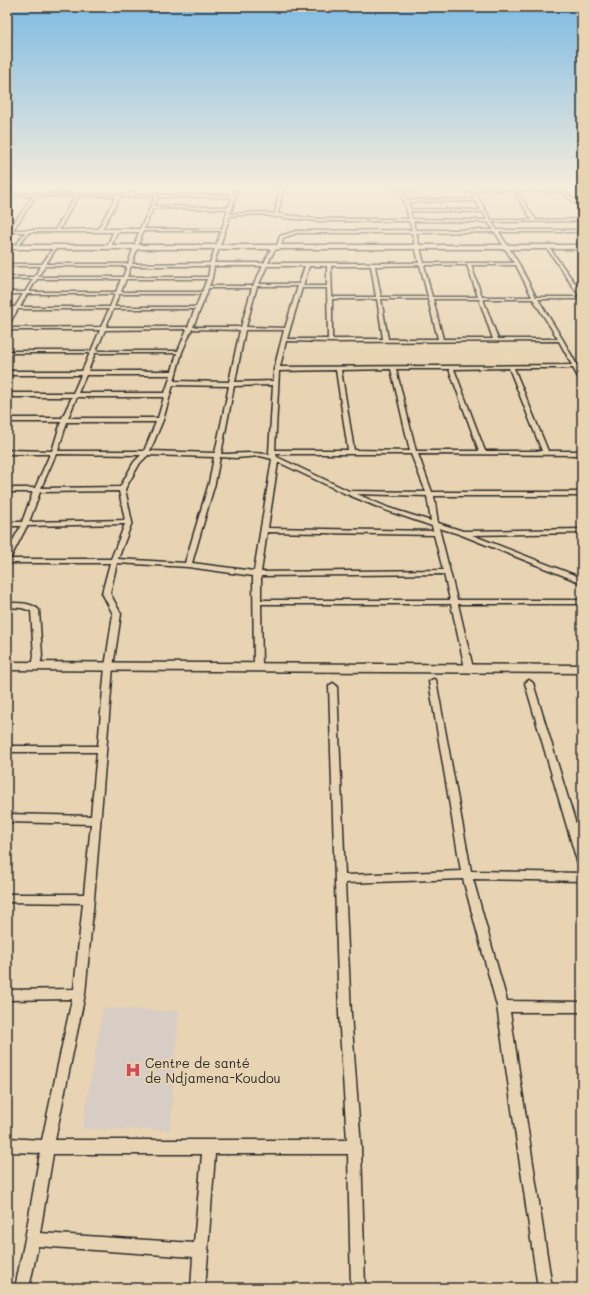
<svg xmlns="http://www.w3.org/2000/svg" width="589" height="1295" font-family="Mali,sans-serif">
	<rect width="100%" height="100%" fill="#e8d4b2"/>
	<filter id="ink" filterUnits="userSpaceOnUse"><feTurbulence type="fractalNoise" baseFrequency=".025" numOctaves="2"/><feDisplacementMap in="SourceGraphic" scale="8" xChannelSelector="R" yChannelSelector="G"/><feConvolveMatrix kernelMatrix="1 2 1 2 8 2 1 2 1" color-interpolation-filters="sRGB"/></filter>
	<g filter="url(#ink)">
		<path fill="#d8cdc4" d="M103,1008L179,1011L170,1130L82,1129Z"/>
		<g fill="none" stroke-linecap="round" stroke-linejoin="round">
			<defs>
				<g id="street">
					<path d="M133,185H137L133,195H233L236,185H240L230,214L260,212L275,214L280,185H284L278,214L317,219H409L404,201L400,190L384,185H390L401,188H469L467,185H471L472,188L560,190L557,187L559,186L582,206V209L562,192L516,190L536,220L582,219V221L492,222L497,230H582V232H499L519,264L536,297H580L546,247L548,246L582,293V299H538L563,340L577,365L582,364V368H578L582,374V381L579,379L573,368H514L548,451H582V455L418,454L432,492H582V496H434L438,523L463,531L582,529V533L472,535L582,578V583L459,534L439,528L457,600H582V604H458L473,668L469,671L465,668L451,604H261L262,667L258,670L254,667L253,576L188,567L117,563L110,593L121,614L113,667L94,899L85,994L55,1140H347L339,1014L329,686L333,683L337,686L345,875L461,871L429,682L433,679L436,680L471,871L582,873V881L473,879L507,1001L582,1002V1012H510L552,1288H538L497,1006L463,879L345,883L351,1014L361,1147L365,1288H351L348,1154H215L208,1249L209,1251L208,1254L205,1288H191L193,1257L38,1246L29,1288H15L25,1239L40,1153L7,1152V1138L42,1140L72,999L7,1000V990L74,989L83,903L7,902V894H84L91,824L7,822V814L91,816L97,752H7V746H98L105,667L113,614L102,593L110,563H7V551L21,526H7V522H22L33,492H7V488H35L50,454H7V450L52,451L61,422H7V418H62L72,397H7V393H73L81,375H7V371H82L90,353H7V351H91L100,330H7V328L101,327L109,309H18L9,324H7V319L13,309H7V307H15L23,294H7V292H25L33,279H7V277H34L41,266H7V264H42L55,246L57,247L46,264H128L139,232H117L111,247L109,248L107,247L113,232H29L16,248H14L25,232H7V230H9L33,196H7V194L130,195ZM403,190H470L475,199L407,200ZM474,190H513L532,220H491ZM36,196H75L55,230H13ZM78,196H116L98,229L59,230ZM120,197H155L140,229H102ZM158,197H232L229,207L154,206ZM476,201L481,210L410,209L408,202ZM153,208L228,209L222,229H144ZM410,211L483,212L487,220L412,219ZM260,214L276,217L317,221H409L412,230L297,231L280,236L277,246L271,249L264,263H214L230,216ZM413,221L488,222L494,230H415ZM143,231H221L210,263L132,264ZM495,232L514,263H424L416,233ZM297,233H412L419,263H268L274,251L281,247L283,238ZM420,265L428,297H381L375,266ZM424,265H467L478,297H432ZM471,265H516L532,297H482ZM45,266H127L123,277H38ZM131,266H210L208,277H127ZM214,266H263L253,286H209L212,278ZM267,266H305L299,284H259ZM309,266H327V286H303ZM331,266H371L376,297H332ZM37,279H121L116,292H29ZM126,279H207L202,292H121ZM257,286H298L285,328L246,327ZM208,288H252L241,327H193L207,293ZM302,288H327L328,339H287ZM27,294H115L110,307H20ZM119,294H201L196,307H114ZM332,299H377L383,339H332ZM381,299H428L438,339H388ZM433,299H479L493,339H443ZM483,299H533L558,339H498ZM113,309H195L188,327H106ZM187,329L178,351H96L105,330ZM192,329L240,330L229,382L174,381L182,352ZM245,330H284L274,369V381L235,382ZM286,341L330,342L559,341L572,365L280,367ZM95,353H177L172,371H88ZM509,368L542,451H485L454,369ZM391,369L410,451L354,450L341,370ZM396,369H449L479,451H416ZM336,370L348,450H275L279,371ZM86,375H171L165,393H78ZM173,385L229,386L215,453L150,451L163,420ZM273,385L269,452L270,455C254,451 237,454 221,454L234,386ZM77,397H164L158,418H68ZM67,422H156L144,451H58ZM56,454L141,455L134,462L120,487L41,488ZM276,454H411L426,492L349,491L277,457ZM148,455L214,457L209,483L185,563L118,559L132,522L125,489L140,463ZM260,456L272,459L254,571L192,563L215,483L220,457L236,458ZM278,462L344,493L385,510L432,526L433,531L268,528ZM119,491L125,520L29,522L40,492ZM357,494L427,496L431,521L389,508ZM125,524L111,559H8L11,557L27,526ZM267,532L434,535L443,570L261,572ZM444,574L450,600H261V576ZM53,1154H202L194,1243L40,1233Z"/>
					<path d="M7,603C17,603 31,602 39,610L42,656L39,669H33L32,667L34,656L31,611L22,608L7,607Z"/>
					<path d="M529,680L533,683L582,844V865L578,864L577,861L525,683Z"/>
				</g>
				<g id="secondary">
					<rect x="7" y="245" width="575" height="4"/>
					<path d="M7,662L582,665V673L7,670Z"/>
				</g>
			</defs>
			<use href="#street" stroke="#2b2b2b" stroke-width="3"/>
			<use href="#secondary" stroke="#2b2b2b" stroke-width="3"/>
			<use href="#street" fill="#e8d4b2" fill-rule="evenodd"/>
			<use href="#secondary" fill="#e8d4b2" fill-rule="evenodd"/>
		</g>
	</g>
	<linearGradient id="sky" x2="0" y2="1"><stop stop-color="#7ebbe4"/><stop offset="0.51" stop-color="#f5ecdc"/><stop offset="1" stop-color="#f5ecdc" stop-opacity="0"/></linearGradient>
	<rect width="589" height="366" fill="url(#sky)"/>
	<defs>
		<symbol id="hospital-bare" viewBox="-9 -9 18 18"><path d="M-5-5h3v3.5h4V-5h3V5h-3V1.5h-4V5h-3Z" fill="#d1495b" stroke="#e8d4b2" stroke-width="2.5" paint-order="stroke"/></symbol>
	</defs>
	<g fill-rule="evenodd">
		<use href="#hospital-bare" x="122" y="1059" width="22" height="22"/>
	</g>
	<g text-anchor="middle" stroke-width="3.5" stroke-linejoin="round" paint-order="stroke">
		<g font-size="13" fill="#2b2b2b" stroke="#e8d4b2" text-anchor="start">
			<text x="145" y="1068">Centre de santé<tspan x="145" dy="15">de Ndjamena-Koudou</tspan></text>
		</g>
	</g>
	<rect width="589" height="1295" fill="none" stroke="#e8d4b2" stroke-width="24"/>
	<rect x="12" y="12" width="565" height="1271" fill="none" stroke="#2b2b2b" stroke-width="1.5" filter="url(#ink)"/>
</svg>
